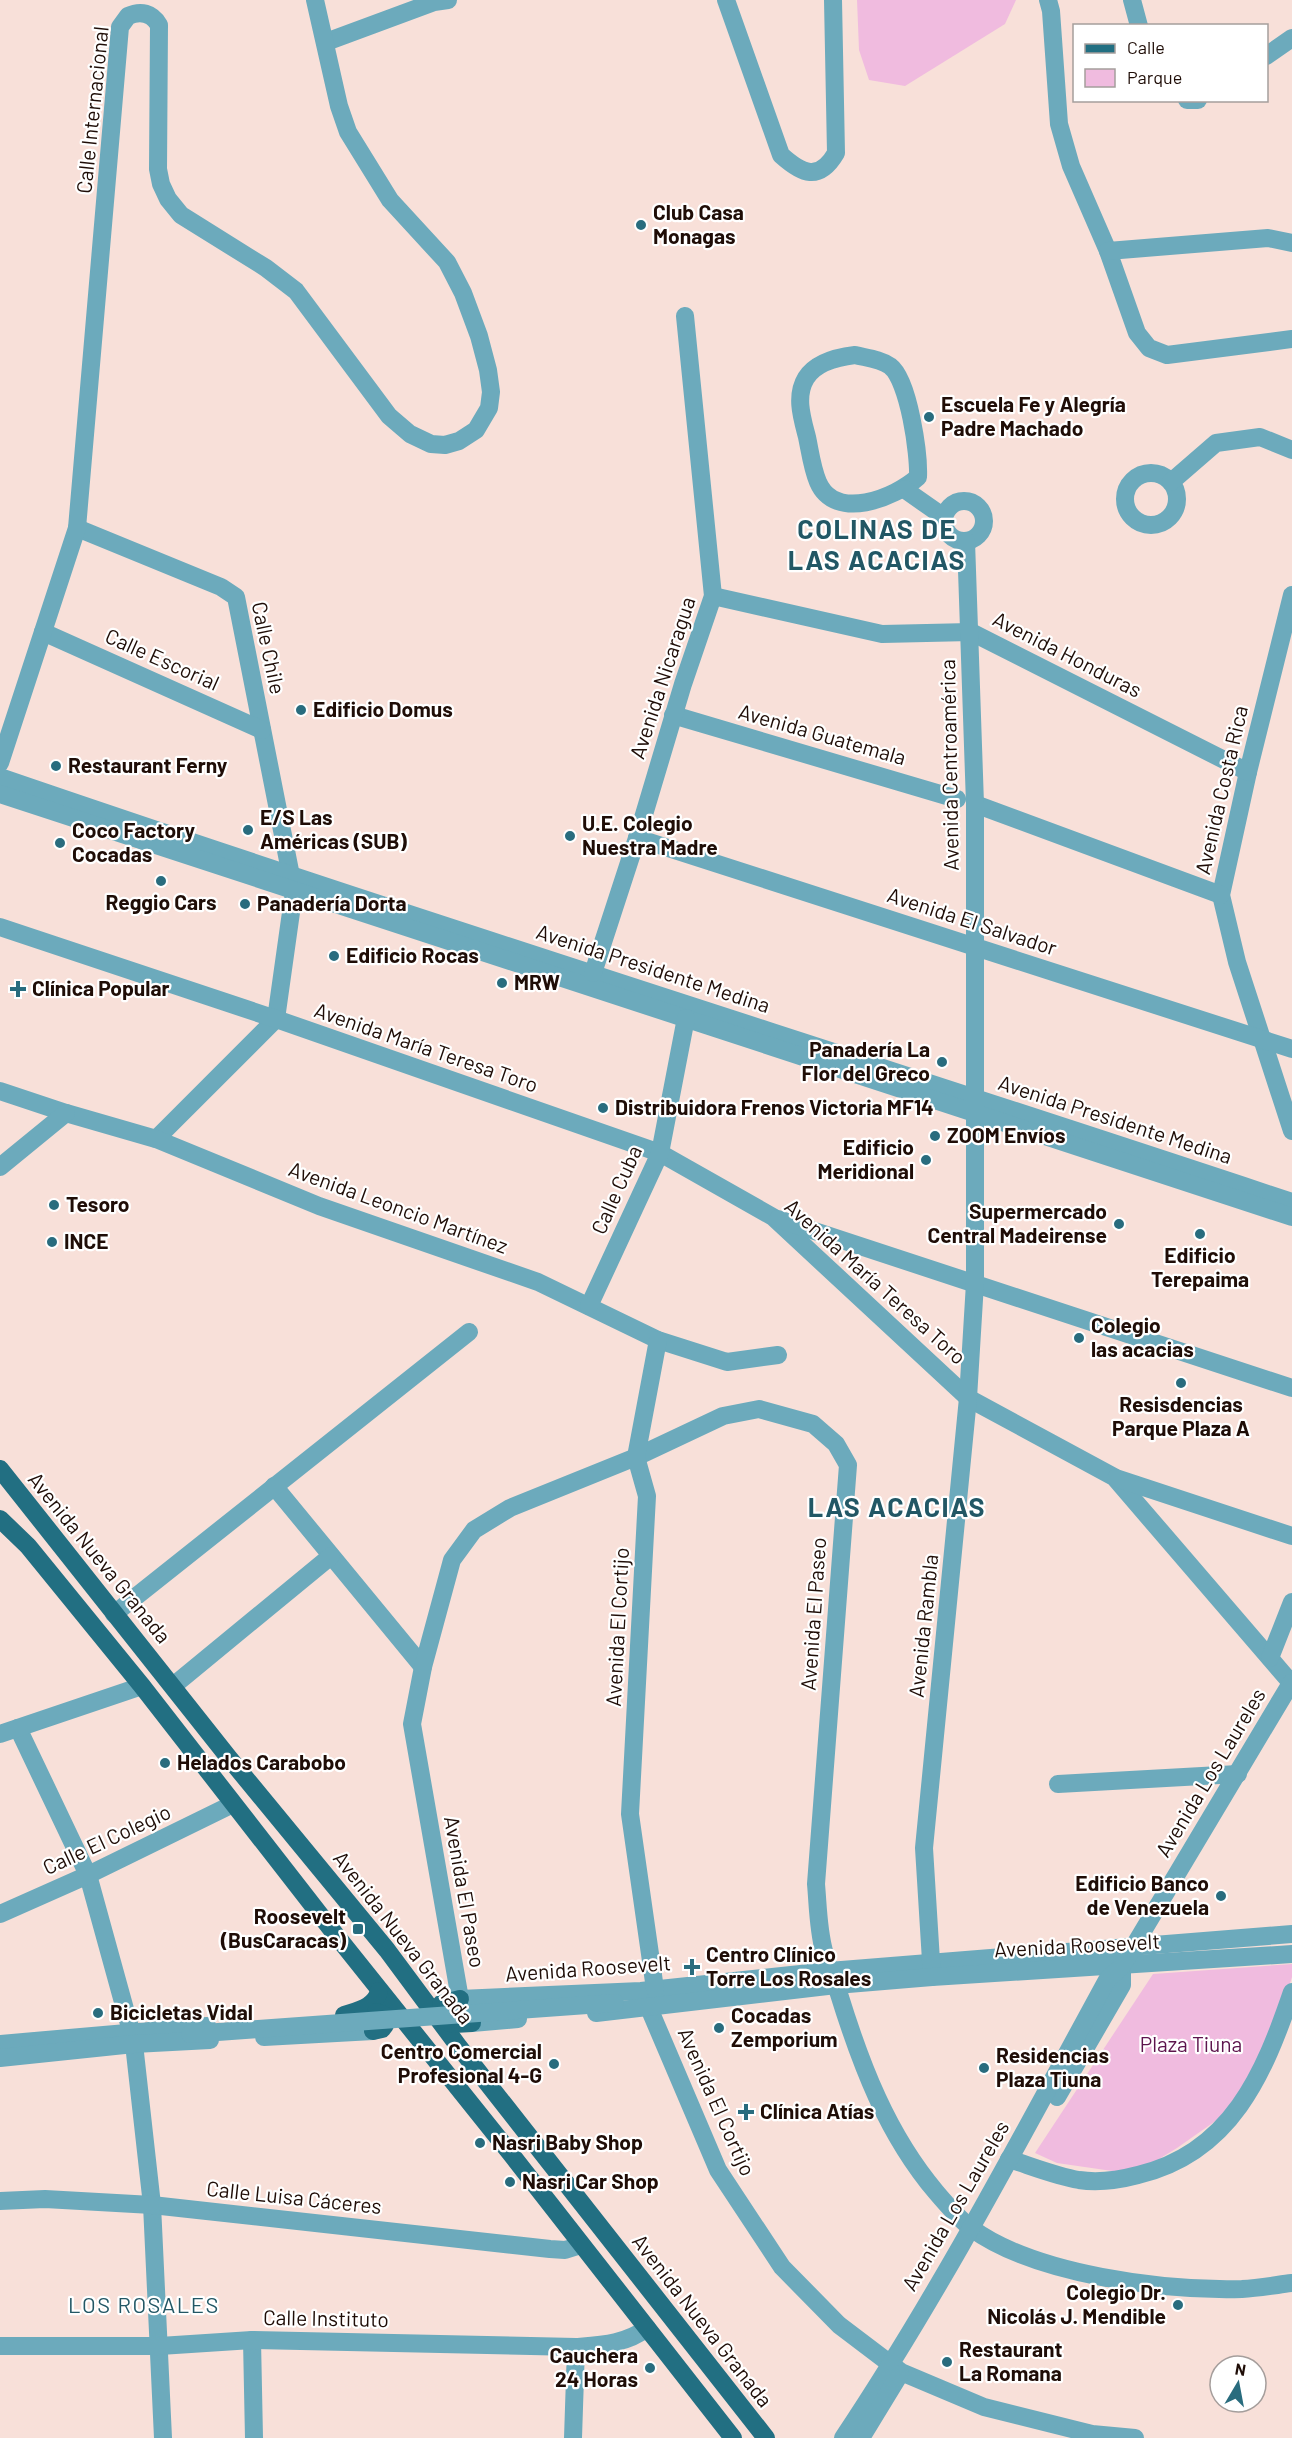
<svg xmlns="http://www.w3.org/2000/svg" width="1292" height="2438" font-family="Barlow,sans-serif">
	<rect width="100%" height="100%" fill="#f8e0d9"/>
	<g fill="#f0bbdf">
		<path d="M857,0H1016L1005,24L905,86L869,80L859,50Z"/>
		<path d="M1292,1964V1977L1265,2062L1224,2115L1177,2148L1146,2167L1119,2172L1057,2163L1035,2153L1153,1974Z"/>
	</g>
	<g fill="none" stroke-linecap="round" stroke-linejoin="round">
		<g stroke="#6caabc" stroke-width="18">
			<path d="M726,0L781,155C802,174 819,182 836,153L833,0"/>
			<path d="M1048,0L1051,11L1059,124L1071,166L1108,251L1137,333L1149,348L1167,355L1292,339"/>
			<path d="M1132,0L1139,26"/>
			<path d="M326,42L434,2L448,0"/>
			<path d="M1266,56L1292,38"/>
			<path d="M1187,100H1198"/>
			<path d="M1108,251L1268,238L1292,243"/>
			<path d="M855,355C867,358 880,359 890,366C909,380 919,455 918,477C895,498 835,522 818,482C812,468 810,451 807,437C802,418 795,396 806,378C816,362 838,357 855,355Z"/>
			<circle cx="1151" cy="499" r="26"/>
			<path d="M1171,482L1216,443L1260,437L1292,450"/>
			<path d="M904,489L944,517"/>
			<circle cx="964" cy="521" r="20"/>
			<path d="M77,528L221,587L236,597L294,891L276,1019L156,1139"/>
			<path d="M1292,595L1248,772L1221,895L1237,962L1292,1131"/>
			<path d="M713,596L882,634L971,632L1248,772"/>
			<path d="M43,632L262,730"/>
			<path d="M673,715L957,799"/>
			<path d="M0,763L77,528L120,27L128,16C141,10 152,13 159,25L158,169L161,184L168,199L181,215L266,268L296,291L389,416L410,434L431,444L445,445L459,441L476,430L489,408L491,392L488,370L479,336L463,293L447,262L390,200L348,132L339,106L315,0"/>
			<path d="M0,777C429,924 862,1059 1292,1202"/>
			<path d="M0,794L1292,1217"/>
			<path d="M975,804L1221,895"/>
			<path d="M637,838L1292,1049"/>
			<path d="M0,927L276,1019L660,1153L773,1217L968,1398L1114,1477L1292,1684"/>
			<path d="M593,973L637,838L683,684L713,596L685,316"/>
			<path d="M0,1091L66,1113L156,1139L319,1206L538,1282L658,1340L727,1362L778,1355"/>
			<path d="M0,1167L66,1113"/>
			<path d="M778,1219L1292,1388"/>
			<path d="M589,1306L660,1153L686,1018"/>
			<path d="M1116,1478L1292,1536"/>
			<path d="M274,1486L423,1667"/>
			<path d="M114,1614L469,1332"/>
			<path d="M1270,1658L1292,1602"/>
			<path d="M173,1686L331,1556"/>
			<path d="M18,1728L88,1875L131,2031"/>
			<path d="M0,1734L142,1686"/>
			<path d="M1058,1784L1238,1774"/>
			<path d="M0,1914L88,1875L233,1804"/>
			<path d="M1292,1934L829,1971L641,1991L460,1999L412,1724L423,1667L452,1560L474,1530L510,1508L636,1457L723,1416L759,1409L813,1424L836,1444L848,1465L816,1884C818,1906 818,1929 824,1951C827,1966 834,1980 839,1994C861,2065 887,2134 936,2192C947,2205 958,2218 971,2228C1035,2275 1164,2291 1242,2289C1259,2288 1276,2285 1292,2283"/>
			<path d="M932,1977L924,1848L968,1398L975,1283V804L966,541"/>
			<path d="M655,1989L630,1814L647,1496L636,1457L658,1340"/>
			<path d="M649,2008L718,2170L782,2267L839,2325L901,2372L984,2407L1092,2434L1135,2438"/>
			<path d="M596,2013L836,1985L932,1977L1292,1954"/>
			<path d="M472,2023L518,2019"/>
			<path d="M264,2037L373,2031"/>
			<path d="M0,2044L207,2026"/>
			<path d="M134,2044L152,2205L163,2438"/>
			<path d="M0,2058L134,2044L210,2040"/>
			<path d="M1057,2097L1122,1985V1966"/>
			<path d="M1009,2159C1031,2166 1056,2176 1079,2180C1099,2183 1119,2180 1138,2175C1231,2153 1264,2074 1292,1992"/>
			<path d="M0,2201L45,2199L152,2205L550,2249L565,2250L581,2245"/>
			<path d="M252,2340L254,2438"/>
			<path d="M0,2346H160L252,2340L576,2347C601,2345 626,2344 647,2328"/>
			<path d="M573,2438L576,2347"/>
			<path d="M843,2438C941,2291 1023,2134 1107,1980L1122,1966L1291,1683"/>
			<path d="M861,2438L900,2374"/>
		</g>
		<g stroke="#226f82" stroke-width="18">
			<path d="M0,1469L229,1758L387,1950L459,2047L766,2438"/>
			<path d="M0,1519L28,1546L142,1686L335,1934L511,2154L733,2438"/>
			<path d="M460,1999L441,2004L443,2020L454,2024L472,2023"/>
			<path d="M344,2015C359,2010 375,2007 379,1991"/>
			<path d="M373,2031L382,2029L385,2025L384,2015L376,2012"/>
		</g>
		<path stroke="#6caabc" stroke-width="18" d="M190,2034L615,2003"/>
	</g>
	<g fill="#296c7e" stroke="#fff" stroke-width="2">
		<circle cx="641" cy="225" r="6"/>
		<circle cx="929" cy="417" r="6"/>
		<circle cx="301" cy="710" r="6"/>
		<circle cx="56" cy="766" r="6"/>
		<circle cx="248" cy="830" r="6"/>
		<circle cx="570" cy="836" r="6"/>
		<circle cx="60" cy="843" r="6"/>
		<circle cx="161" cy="881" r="6"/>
		<circle cx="245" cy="904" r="6"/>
		<circle cx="334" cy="956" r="6"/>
		<circle cx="502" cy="983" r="6"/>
		<path d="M15 980h6v6h6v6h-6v6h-6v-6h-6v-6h6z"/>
		<circle cx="942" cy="1062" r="6"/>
		<circle cx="603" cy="1108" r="6"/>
		<circle cx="935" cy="1136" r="6"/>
		<circle cx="926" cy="1160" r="6"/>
		<circle cx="54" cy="1205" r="6"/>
		<circle cx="1119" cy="1224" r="6"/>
		<circle cx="1200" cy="1234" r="6"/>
		<circle cx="52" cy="1242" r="6"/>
		<circle cx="1079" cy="1338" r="6"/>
		<circle cx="1181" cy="1383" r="6"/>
		<circle cx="165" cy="1763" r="6"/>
		<circle cx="1221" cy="1896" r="6"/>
		<rect x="352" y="1923" width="12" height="12" rx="3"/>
		<path d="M689 1958h6v6h6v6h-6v6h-6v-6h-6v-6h6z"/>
		<circle cx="98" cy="2013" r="6"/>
		<circle cx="719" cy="2028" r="6"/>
		<circle cx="554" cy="2064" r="6"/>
		<circle cx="984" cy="2068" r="6"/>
		<path d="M743 2103h6v6h6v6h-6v6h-6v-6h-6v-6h6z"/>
		<circle cx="480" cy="2143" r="6"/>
		<circle cx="510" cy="2182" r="6"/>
		<circle cx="1178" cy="2305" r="6"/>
		<circle cx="947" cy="2362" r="6"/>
		<circle cx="650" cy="2368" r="6"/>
	</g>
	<g text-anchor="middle" stroke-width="4.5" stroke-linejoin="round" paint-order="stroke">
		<g font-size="21" fill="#1f0d07" stroke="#fff">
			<text transform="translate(93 110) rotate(-84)" y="7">Calle Internacional</text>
			<text transform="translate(268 648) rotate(78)" y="7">Calle Chile</text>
			<text transform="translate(1067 655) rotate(27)" y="7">Avenida Honduras</text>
			<text transform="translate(162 660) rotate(24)" y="7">Calle Escorial</text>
			<text transform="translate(663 678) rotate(-72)" y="7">Avenida Nicaragua</text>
			<text transform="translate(822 735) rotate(16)" y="7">Avenida Guatemala</text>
			<text transform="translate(950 765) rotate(-91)" y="7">Avenida Centroamérica</text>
			<text transform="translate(1222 790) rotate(-77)" y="7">Avenida Costa Rica</text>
			<text transform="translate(972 922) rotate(18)" y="7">Avenida El Salvador</text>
			<text transform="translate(653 969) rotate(18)" y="7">Avenida Presidente Medina</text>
			<text transform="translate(426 1048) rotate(19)" y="7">Avenida María Teresa Toro</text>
			<text transform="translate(1115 1120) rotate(18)" y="7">Avenida Presidente Medina</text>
			<text transform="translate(617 1190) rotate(-66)" y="7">Calle Cuba</text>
			<text transform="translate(398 1208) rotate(20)" y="7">Avenida Leoncio Martínez</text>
			<text transform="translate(875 1282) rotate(42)" y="7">Avenida María Teresa Toro</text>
			<text transform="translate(99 1558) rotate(51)" y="7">Avenida Nueva Granada</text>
			<text transform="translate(814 1614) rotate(-86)" y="7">Avenida El Paseo</text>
			<text transform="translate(924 1626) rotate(-84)" y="7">Avenida Rambla</text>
			<text transform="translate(618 1627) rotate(-87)" y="7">Avenida El Cortijo</text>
			<text transform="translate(1211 1773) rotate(-59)" y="7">Avenida Los Laureles</text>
			<text transform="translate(107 1840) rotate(-25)" y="7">Calle El Colegio</text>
			<text transform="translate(464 1892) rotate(80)" y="7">Avenida El Paseo</text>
			<text transform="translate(403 1938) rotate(52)" y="7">Avenida Nueva Granada</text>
			<text transform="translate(1077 1946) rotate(-3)" y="7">Avenida Roosevelt</text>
			<text transform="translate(588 1969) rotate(-4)" y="7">Avenida Roosevelt</text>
			<text transform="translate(716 2102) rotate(66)" y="7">Avenida El Cortijo</text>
			<text transform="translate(294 2198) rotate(6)" y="7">Calle Luisa Cáceres</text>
			<text transform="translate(956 2206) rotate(-60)" y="7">Avenida Los Laureles</text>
			<text transform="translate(326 2319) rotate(1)" y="7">Calle Instituto</text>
			<text transform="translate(702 2321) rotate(52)" y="7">Avenida Nueva Granada</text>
		</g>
		<g font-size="21" font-weight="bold" fill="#1f0d07" stroke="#fff" text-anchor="start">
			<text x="653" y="220">Club Casa<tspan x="653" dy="24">Monagas</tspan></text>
			<text x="941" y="412">Escuela Fe y Alegría<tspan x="941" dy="24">Padre Machado</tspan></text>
			<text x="313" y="717">Edificio Domus</text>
			<text x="68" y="773">Restaurant Ferny</text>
			<text x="260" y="825">E/S Las<tspan x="260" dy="24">Américas (SUB)</tspan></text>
			<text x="582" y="831">U.E. Colegio<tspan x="582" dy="24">Nuestra Madre</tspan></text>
			<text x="72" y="838">Coco Factory<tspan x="72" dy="24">Cocadas</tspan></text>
			<text x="161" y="910" text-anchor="middle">Reggio Cars</text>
			<text x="257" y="911">Panadería Dorta</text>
			<text x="346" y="963">Edificio Rocas</text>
			<text x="514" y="990">MRW</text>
			<text x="32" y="996">Clínica Popular</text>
			<text x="930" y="1057" text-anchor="end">Panadería La<tspan x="930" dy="24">Flor del Greco</tspan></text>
			<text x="615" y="1115">Distribuidora Frenos Victoria MF14</text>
			<text x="947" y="1143">ZOOM Envíos</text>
			<text x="914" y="1155" text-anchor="end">Edificio<tspan x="914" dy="24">Meridional</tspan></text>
			<text x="66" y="1212">Tesoro</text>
			<text x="1107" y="1219" text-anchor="end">Supermercado<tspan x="1107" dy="24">Central Madeirense</tspan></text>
			<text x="64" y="1249">INCE</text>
			<text x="1200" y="1263" text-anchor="middle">Edificio<tspan x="1200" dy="24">Terepaima</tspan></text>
			<text x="1091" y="1333">Colegio<tspan x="1091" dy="24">las acacias</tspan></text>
			<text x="1181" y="1412" text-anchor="middle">Resisdencias<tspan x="1181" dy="24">Parque Plaza A</tspan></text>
			<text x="177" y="1770">Helados Carabobo</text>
			<text x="1209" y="1891" text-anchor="end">Edificio Banco<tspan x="1209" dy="24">de Venezuela</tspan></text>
			<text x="346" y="1924" text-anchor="end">Roosevelt<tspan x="346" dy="24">(BusCaracas)</tspan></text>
			<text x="706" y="1962">Centro Clínico<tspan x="706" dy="24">Torre Los Rosales</tspan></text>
			<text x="110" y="2020">Bicicletas Vidal</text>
			<text x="731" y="2023">Cocadas<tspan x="731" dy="24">Zemporium</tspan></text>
			<text x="542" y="2059" text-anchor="end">Centro Comercial<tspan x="542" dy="24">Profesional 4-G</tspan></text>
			<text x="996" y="2063">Residencias<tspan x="996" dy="24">Plaza Tiuna</tspan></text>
			<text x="760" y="2119">Clínica Atías</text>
			<text x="492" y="2150">Nasri Baby Shop</text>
			<text x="522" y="2189">Nasri Car Shop</text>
			<text x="1166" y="2300" text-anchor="end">Colegio Dr.<tspan x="1166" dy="24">Nicolás J. Mendible</tspan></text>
			<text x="959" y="2357">Restaurant<tspan x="959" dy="24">La Romana</tspan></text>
			<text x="638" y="2363" text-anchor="end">Cauchera<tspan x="638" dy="24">24 Horas</tspan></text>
		</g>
		<g font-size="21" fill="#5d144d" stroke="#fff">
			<text x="1191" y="2052">Plaza Tiuna</text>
		</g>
		<g font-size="22" letter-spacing="1.5" fill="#225765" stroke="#fff">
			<text x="144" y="2313">LOS ROSALES</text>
		</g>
		<g font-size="27" font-weight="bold" letter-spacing="1.5" fill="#225765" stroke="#fff">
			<text x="877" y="539">COLINAS DE<tspan x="877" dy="31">LAS ACACIAS</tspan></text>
			<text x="897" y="1517">LAS ACACIAS</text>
		</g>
	</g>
	<rect x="1073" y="24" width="195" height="78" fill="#ffffff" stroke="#a59e9c" stroke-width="1.5"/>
	<rect x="1085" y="44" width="30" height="9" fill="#226f82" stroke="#a59e9c" stroke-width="1.5"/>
	<text x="1127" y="54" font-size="18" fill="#1f0d07">Calle</text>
	<rect x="1085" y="69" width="30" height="18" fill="#f0bbdf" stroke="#a59e9c" stroke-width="1.5"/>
	<text x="1127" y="84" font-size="18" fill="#1f0d07">Parque</text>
	<g transform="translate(1238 2384) rotate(10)"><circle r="28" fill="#ffffff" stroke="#a59e9c" stroke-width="1.5"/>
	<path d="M0-4.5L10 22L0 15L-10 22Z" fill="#296c7e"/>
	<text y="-9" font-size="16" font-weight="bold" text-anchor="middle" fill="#1f0d07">N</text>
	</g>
</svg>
